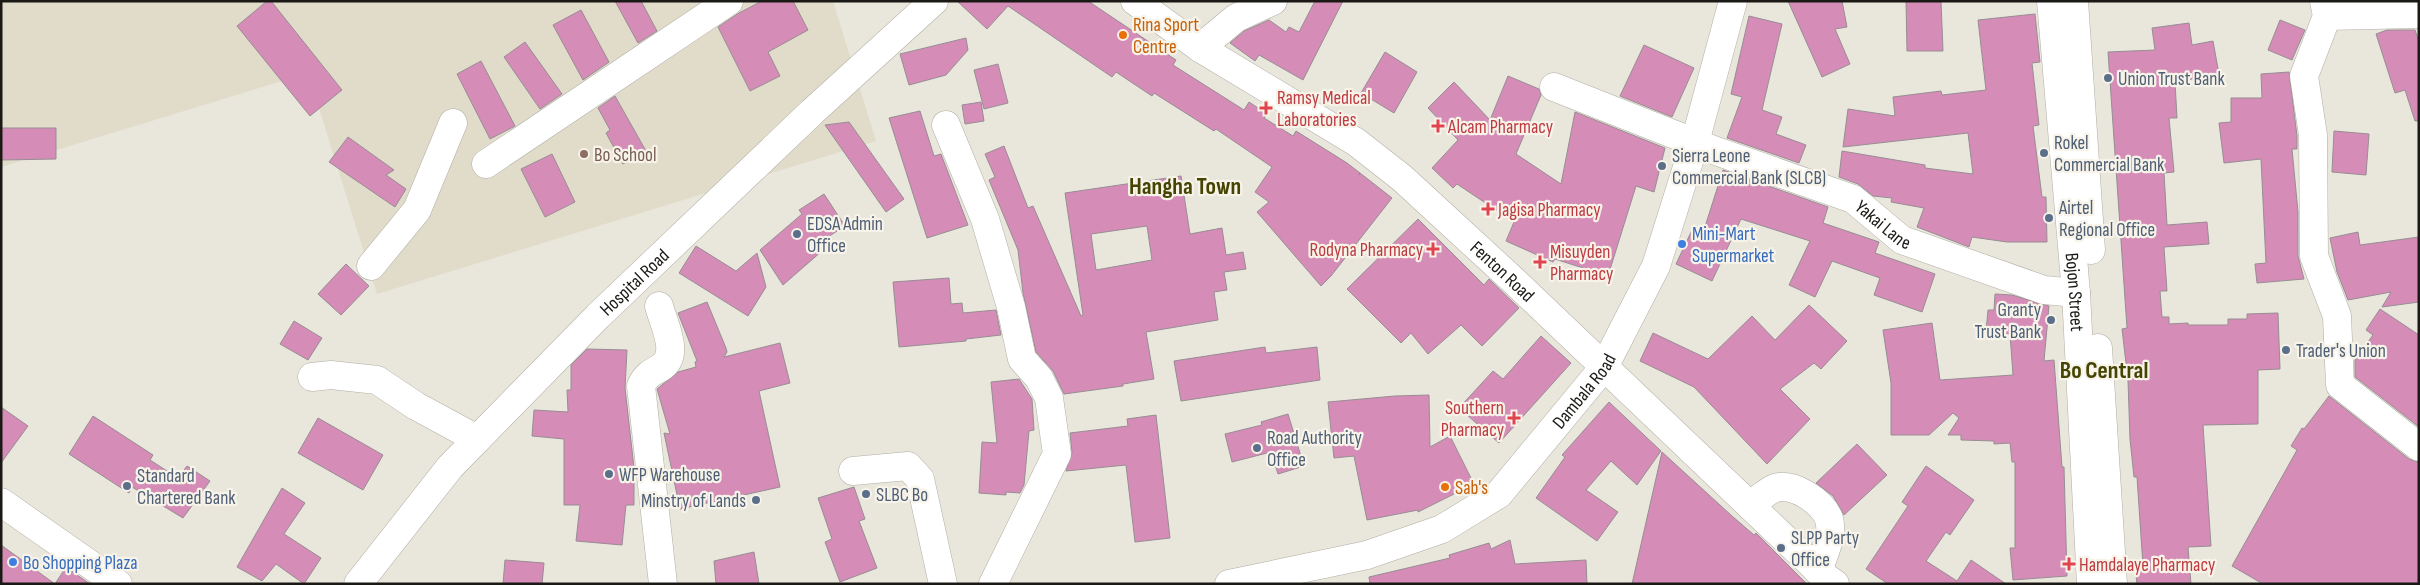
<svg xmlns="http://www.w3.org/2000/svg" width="2420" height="585" font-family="'Sofia Sans Condensed',sans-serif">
	<rect width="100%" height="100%" fill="#e9e6dc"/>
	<path fill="#e1dbca" d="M1,1H833L876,141L377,294L308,73L1,167Z"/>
	<g fill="#d58cb7" stroke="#978d93" fill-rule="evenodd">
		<path d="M267,1H271L342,90L310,116L237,26Z"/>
		<path d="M615,1H641L657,31L638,43Z"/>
		<path d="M762,1H793L808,30L768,52L780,76L750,91L718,27L739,13Z"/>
		<path d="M957,1H1088L1176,60L1173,65L1244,110L1249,102L1267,114L1264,118L1293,136L1296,131L1347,163L1360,173L1359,175L1360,173L1392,198L1331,276L1321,286L1257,212L1269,202L1255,192L1272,167L1216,129L1214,131L1154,93L1152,96L1116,72L1112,77L1008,6L987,29Z"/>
		<path d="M1315,1H1343L1303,80L1259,55L1255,61L1230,43L1244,31L1269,20L1286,32L1289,27L1299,32Z"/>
		<path d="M1788,1H1842L1847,27L1835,29L1850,64L1822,77Z"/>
		<path d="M1906,1H1941L1943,51H1907Z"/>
		<path d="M581,10L609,62L583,80L553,25Z"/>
		<path d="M2035,14L2040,62L2032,63L2039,125L2033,126L2042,197H2046L2047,242H2007L1972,237L1969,247L1917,227L1924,208L1891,202L1892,198L1873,196L1858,184L1839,177L1842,151L1925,165V168L1973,174L1968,133L1843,147L1848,109L1895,116L1893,97L1941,91L1942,95L1986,90L1978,20Z"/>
		<path d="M1749,16L1782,24L1762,110L1782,117L1776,134L1806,145L1799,163L1727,138L1742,97L1731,94Z"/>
		<path d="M2280,20L2305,30L2292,60L2268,50Z"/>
		<path d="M2189,23L2192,45L2213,41L2219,74L2175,82L2177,118H2169L2174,172L2164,173L2167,225L2207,222L2209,244L2164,247L2167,291H2160L2162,317H2169V324L2188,323V325H2228V319H2247V314L2278,313L2280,369L2258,370V424L2203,425L2211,546L2188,547L2191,584H2137L2135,567L2143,566L2137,477H2134L2130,439L2128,380L2122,329L2127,328L2108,52L2155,50L2152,28Z"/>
		<path d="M2387,30H2415L2419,42V121H2415L2405,90L2395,93L2376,34Z"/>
		<path d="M966,38L968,50L946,75L909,85L900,54Z"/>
		<path d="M525,42L562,94L540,109L504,57Z"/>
		<path d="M1644,45L1694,68L1672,117L1620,96Z"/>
		<path d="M1385,52L1417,72L1394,113L1361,93Z"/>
		<path d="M481,61L515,126L490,139L457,74Z"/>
		<path d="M998,64L1008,103L984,109L974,70Z"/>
		<path d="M2289,72L2297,136V149H2292L2298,212V256L2304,279L2257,283L2255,264L2266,263L2261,159L2224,163L2219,123L2231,122V98H2262L2261,74Z"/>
		<path d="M1508,76L1539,89L1541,95L1516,154L1561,184L1575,112L1665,148L1654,192L1636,186L1608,276L1555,259L1553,262L1506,241L1514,222L1457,184L1453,188L1432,168L1458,140L1428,108L1454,82L1490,120Z"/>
		<path d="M615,96L646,151L623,164L606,133L610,130L598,108Z"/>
		<path d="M981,102L984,121L965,124L962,105Z"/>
		<path d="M920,111L934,156L941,154L968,225L927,238L889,118Z"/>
		<path d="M849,122L904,199L886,212L825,125Z"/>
		<path d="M1,128H56V159L1,160Z"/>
		<path d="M2334,131L2369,134L2366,175L2332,172Z"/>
		<path d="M348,137L394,170L386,175L406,189L395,207L329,162Z"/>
		<path d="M1004,146L1028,208L1033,206L1081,316L1083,315L1065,193L1181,176L1190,234L1222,228L1226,255L1243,252L1246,269L1224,272L1227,290L1214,292L1218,320L1146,332L1154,379L1123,384V386L1064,394L1053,371L1036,352L1023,293L1018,250L989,180L995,177L985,154ZM1147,226L1152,260L1096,270L1091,234Z"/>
		<path d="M552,154L575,202L545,217L521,169Z"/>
		<path d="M1723,170L1828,207L1823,223L1879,242L1875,253L1935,274L1922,312L1874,295L1880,278L1832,261L1815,297L1789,285L1810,241L1741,219L1712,281L1676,264L1693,228L1703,233Z"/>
		<path d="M824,194L845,226L817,244L822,251L783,285L760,250L802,214L799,210Z"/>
		<path d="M1418,219L1484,285L1489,279L1519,308L1482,346L1461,325L1428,354L1411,333L1401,343L1347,289Z"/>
		<path d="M2358,232L2360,245L2419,237V302L2382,307L2391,292L2348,300L2337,272L2330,238Z"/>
		<path d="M696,246L736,271L757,253L766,287L748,316L679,273Z"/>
		<path d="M346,264L369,286L341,315L318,294Z"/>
		<path d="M949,278L951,304L962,303L963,313L996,310L1001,335L966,339V341L899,347L893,282Z"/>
		<path d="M1995,294L2012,295L2049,306L2044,361L2054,360L2062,467H2064L2067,576L2013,580L2010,548H2015V462H2012L2010,443L1994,444V441L1961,440V435H1948L1959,418L1953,413L1929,435H1891V383L1883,330L1932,323L1940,380L2013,375L2010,334L1986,332L1988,310H1994Z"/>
		<path d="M707,302L726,348L727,352L724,357L780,343L790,383L759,391L780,487L680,509L664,433L670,434L657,389L678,372L696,367L695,362L697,361L678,313Z"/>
		<path d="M1809,305L1847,341L1821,369L1814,363L1780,389L1810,419L1767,464L1694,387L1640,361L1653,333L1708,359L1752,316L1775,340Z"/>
		<path d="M2380,309L2419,335V427L2355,377V360L2373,335L2366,330Z"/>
		<path d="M294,321L322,338L308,360L280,344Z"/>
		<path d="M1541,336L1571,363L1499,443L1459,408L1493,371L1503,379Z"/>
		<path d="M1265,347L1266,353L1317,347L1320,380L1181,401L1174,361Z"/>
		<path d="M587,349L627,350L625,388L634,468V505H626L622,545L576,541L580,505H564V439L532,436L534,410L568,412L567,390H571V365Z"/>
		<path d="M1019,379L1032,399L1034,430L1029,431L1024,485L1020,493L1006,492V495L979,493L982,442L997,443L991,382Z"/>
		<path d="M1429,395L1430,447L1450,436L1474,484L1418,512V510L1367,520L1354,456L1334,458L1328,402L1395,396Z"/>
		<path d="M2329,396L2409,459L2419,462V584H2263L2232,566L2297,450L2291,446L2302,428L2304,429Z"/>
		<path d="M1609,402L1661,451L1637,485L1611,461L1586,490L1618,512L1597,541L1536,498L1565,457L1562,455Z"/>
		<path d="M1,407L28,426L1,463Z"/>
		<path d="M1288,414L1304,466L1278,474L1271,452L1232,462L1225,434L1262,425L1261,422Z"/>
		<path d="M1156,415L1170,538L1135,542L1126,465L1066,471L1072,452L1070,433L1128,426L1127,419Z"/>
		<path d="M93,416L153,455L150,460L178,478L187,466L210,481L183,518L132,487L129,493L69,454Z"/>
		<path d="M318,418L383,455L363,490L298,453Z"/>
		<path d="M1857,444L1887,475L1844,515L1833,496L1816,483Z"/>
		<path d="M1662,452L1732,516L1754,535L1756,533L1807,584H1632Z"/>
		<path d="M1926,466L1974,500L1950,535L1946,532L1926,561L1957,581L1971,560L2006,584H1888L1866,569L1908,506L1902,502Z"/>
		<path d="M854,487L865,519L859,521L877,568L840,582L825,542L832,539L818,498Z"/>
		<path d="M282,488L305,503L284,534L321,558L304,584L276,564L262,581L237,567Z"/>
		<path d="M1510,540L1515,564L1586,560L1587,584H1370L1369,577L1450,558L1449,555L1489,543L1491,549Z"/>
		<path d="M1,545L55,584L66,567L90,584H1Z"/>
		<path d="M754,552L759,584H716L714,561Z"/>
		<path d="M505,560L544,563L542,584H503Z"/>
	</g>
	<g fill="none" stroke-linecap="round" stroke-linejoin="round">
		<defs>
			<g id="minor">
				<path id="s1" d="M1135,1L1200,48L1356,142L1402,178L1514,281L1824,576L1835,584"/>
				<path id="s2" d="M2051,1L2076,293L2091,584"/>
				<path d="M2074,1L2091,250"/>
				<path d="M2324,1L2327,16L2304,76L2313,135L2314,256L2337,316L2340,385L2419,447"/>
				<path d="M2327,16L2419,14"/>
				<path d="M1200,48L1236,18L1273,1"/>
				<path id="s3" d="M1554,87L1716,151L1853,199L1902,240L2044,290L2076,293"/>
				<path d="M946,125L985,219L1011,307L1022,359L1039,378L1049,398L1057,454L993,584"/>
				<path d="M486,164L729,1"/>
				<path d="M371,266L417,210L453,123"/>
				<path d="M659,306C664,325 681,356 660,368C651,373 645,376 641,386L663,584"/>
				<path d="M2098,348L2113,584"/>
				<path d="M312,377L331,375L377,380L416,406L477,439"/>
				<path d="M853,471L908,466L920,479L943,584"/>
				<path d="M1,502L118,584"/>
				<path d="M1750,505C1758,500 1767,491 1775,488C1793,482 1823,502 1829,519C1834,535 1823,556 1818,571"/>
				<path id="s4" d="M358,584L450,467L598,316L812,112L934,1"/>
				<path id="s5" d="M1229,584L1367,555L1442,529L1499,494L1604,367L1656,266L1695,142L1733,1"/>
			</g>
		</defs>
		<use href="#minor" stroke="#b1aea4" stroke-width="29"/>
		<use href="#minor" stroke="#fff" stroke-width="28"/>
	</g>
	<g fill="#e8710a" stroke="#f7f3e9" stroke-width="2">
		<circle cx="1123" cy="35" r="5"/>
		<circle cx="1445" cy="487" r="5"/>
	</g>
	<g fill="#5c6f8a" stroke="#f7f3e9" stroke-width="2">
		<circle cx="2108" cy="78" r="5"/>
		<circle cx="2044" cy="153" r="5"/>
		<circle cx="1662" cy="166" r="5"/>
		<circle cx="2049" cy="218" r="5"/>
		<circle cx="797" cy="234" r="5"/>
		<circle cx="2051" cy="320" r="5"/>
		<circle cx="2286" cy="350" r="5"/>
		<circle cx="1257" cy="448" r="5"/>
		<circle cx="609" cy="474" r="5"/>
		<circle cx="127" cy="486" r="5"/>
		<circle cx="866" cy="494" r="5"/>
		<circle cx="756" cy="500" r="5"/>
		<circle cx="1781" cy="548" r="5"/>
	</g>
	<g fill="#e0444e" stroke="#f7f3e9" stroke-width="2">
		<path d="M1263.5 100.5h5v5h5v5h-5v5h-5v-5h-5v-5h5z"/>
		<path d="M1435.5 118.5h5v5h5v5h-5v5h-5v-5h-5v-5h5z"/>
		<path d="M1485.5 201.5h5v5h5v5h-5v5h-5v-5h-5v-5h5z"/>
		<path d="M1430.5 241.5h5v5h5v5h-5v5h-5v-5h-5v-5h5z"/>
		<path d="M1537.5 254.5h5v5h5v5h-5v5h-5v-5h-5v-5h5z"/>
		<path d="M1511.5 410.5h5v5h5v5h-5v5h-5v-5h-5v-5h5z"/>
		<path d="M2066.5 556.5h5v5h5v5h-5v5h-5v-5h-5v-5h5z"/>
	</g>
	<circle fill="#8d6e63" stroke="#f7f3e9" stroke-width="2" cx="584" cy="154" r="5"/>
	<g fill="#3f7fe0" stroke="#f7f3e9" stroke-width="2">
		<circle cx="1682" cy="244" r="5"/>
		<circle cx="13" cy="562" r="5"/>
	</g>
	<g text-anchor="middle" stroke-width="4.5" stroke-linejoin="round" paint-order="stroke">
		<g font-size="19" fill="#c56008" stroke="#f7f3e9" text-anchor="start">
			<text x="1133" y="31">Rina Sport<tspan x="1133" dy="22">Centre</tspan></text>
			<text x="1455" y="494">Sab's</text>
		</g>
		<g font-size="19" fill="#4e5e75" stroke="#f7f3e9" text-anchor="start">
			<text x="2118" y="85">Union Trust Bank</text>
			<text x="2054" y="149">Rokel<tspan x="2054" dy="22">Commercial Bank</tspan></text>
			<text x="1672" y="162">Sierra Leone<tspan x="1672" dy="22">Commercial Bank (SLCB)</tspan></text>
			<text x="2059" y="214">Airtel<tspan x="2059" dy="22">Regional Office</tspan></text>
			<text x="807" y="230">EDSA Admin<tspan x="807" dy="22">Office</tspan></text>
			<text x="2041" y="316" text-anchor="end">Granty<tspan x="2041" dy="22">Trust Bank</tspan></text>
			<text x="2296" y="357">Trader's Union</text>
			<text x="1267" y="444">Road Authority<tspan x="1267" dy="22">Office</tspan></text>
			<text x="619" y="481">WFP Warehouse</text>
			<text x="137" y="482">Standard<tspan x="137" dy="22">Chartered Bank</tspan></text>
			<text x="876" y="501">SLBC Bo</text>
			<text x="746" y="507" text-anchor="end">Minstry of Lands</text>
			<text x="1791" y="544">SLPP Party<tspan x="1791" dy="22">Office</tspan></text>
		</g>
		<g font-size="19" fill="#be3a42" stroke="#f7f3e9" text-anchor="start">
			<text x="1277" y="104">Ramsy Medical<tspan x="1277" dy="22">Laboratories</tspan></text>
			<text x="1448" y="133">Alcam Pharmacy</text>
			<text x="1498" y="216">Jagisa Pharmacy</text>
			<text x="1423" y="256" text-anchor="end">Rodyna Pharmacy</text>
			<text x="1550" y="258">Misuyden<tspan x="1550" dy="22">Pharmacy</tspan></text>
			<text x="1504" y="414" text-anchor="end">Southern<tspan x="1504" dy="22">Pharmacy</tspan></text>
			<text x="2079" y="571">Hamdalaye Pharmacy</text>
		</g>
		<g font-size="19" fill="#785e54" stroke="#f7f3e9" text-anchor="start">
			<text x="594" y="161">Bo School</text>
		</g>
		<g font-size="19" fill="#1a1915" stroke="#f7f3e9">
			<text dy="7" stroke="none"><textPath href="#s3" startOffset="359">Yakai Lane</textPath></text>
			<text dy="7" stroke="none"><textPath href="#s1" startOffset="458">Fenton Road</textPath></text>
			<text dy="7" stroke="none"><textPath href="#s4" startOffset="410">Hospital Road</textPath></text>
			<text dy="7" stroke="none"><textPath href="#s2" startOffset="292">Bojon Street</textPath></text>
			<text dy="7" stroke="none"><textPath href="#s5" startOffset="421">Dambala Road</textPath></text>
		</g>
		<g font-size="19" fill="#366cbe" stroke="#f7f3e9" text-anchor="start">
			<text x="1692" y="240">Mini-Mart<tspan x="1692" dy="22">Supermarket</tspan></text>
			<text x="23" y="569">Bo Shopping Plaza</text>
		</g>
		<g font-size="24" font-weight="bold" fill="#454402" stroke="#f7f3e9">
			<text x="1185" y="194">Hangha Town</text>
			<text x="2104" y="378">Bo Central</text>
		</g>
	</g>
	<rect width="2420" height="585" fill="none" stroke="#1a1915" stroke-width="5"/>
</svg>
